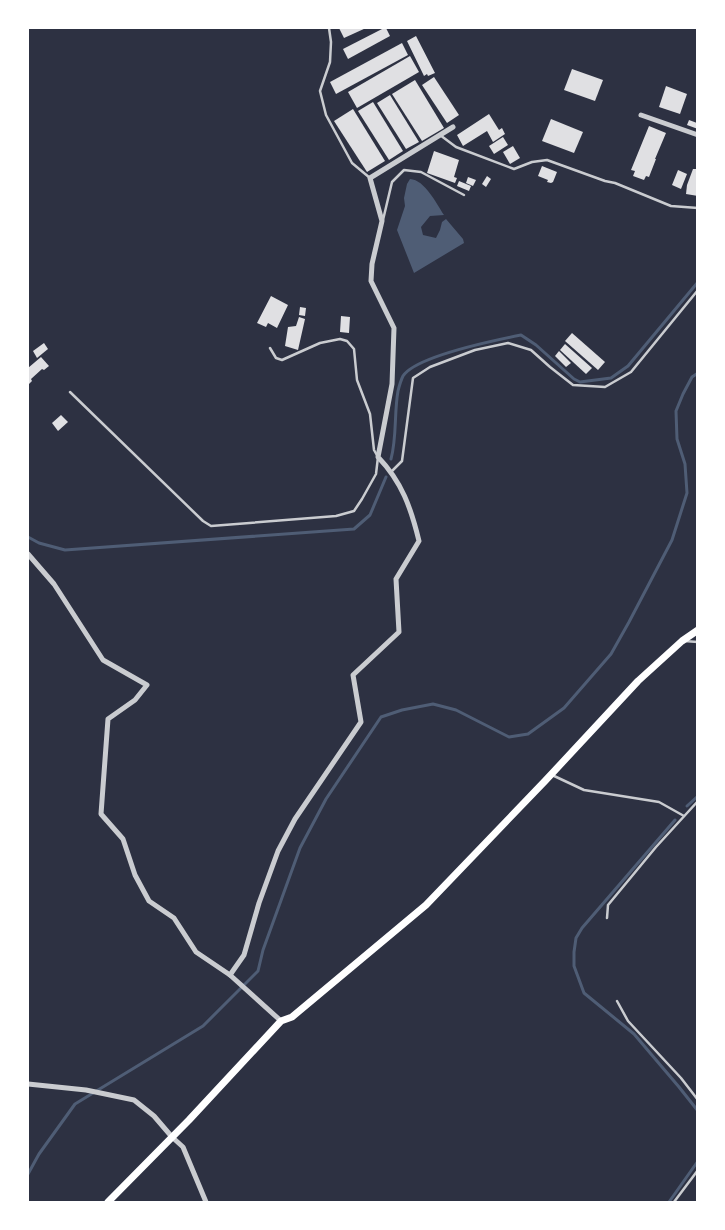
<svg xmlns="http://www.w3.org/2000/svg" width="725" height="1230" font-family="Quicksand,sans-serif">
	<rect width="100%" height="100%" fill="#2d3142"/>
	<path fill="#4f5d75" d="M410,179C425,180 436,203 444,215L430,216L421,227L423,235L436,238L440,230L442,222L446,219L463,239L464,243L414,273L397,230L405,206L404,198L407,184Z"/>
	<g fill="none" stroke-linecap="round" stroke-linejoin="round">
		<g stroke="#4f5d75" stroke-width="3">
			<path d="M391,459C397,437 394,413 398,391C399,387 401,380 403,376C416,356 496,340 521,335L536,345L574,379L580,382L611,378L628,366L698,282"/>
			<path d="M28,537L39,543L65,550L354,529L370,515L386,477"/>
			<path d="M687,806L698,796"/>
			<path d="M675,820L582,928L576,938L574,952V966L584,993L634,1034L679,1087L698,1111"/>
			<path d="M28,1174L39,1154L75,1104L203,1026L258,971L263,950L300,848L326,799L381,717L402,710L433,704L456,710L509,737L528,734L564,708L611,654L629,622L672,540L687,493L685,464L677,439L676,411L683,394L692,377L698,373"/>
			<path d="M669,1202L698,1161"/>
		</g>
	</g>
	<g fill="#e0e0e3">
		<path d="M339,28H366L344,38Z"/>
		<path d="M384,28H386L390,36L348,59L343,49Z"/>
		<path d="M416,36L435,73L428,76L427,74L424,76L407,41Z"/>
		<path d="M402,43L408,55L336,94L330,82Z"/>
		<path d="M410,56L419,72L357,108L348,92Z"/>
		<path d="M572,69L603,80L595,101L564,90Z"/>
		<path d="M434,77L459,115L447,123L422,85Z"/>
		<path d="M415,80L444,128L422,141L392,94Z"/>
		<path d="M666,86L687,94L680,114L659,107Z"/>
		<path d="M390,95L419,142L406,149L377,103Z"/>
		<path d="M373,102L403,151L389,160L358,111Z"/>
		<path d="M353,109L385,161L367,172L334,121Z"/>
		<path d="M489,114L499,130L502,128L505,134L493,142L487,131L463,146L457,135Z"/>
		<path d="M551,119L583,132L574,153L542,141Z"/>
		<path d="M689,120L697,123L698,129L687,125Z"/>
		<path d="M649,126L666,133L655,159H656L649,177L646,176L644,180L633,176L635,171L631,170Z"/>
		<path d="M503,137L508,145L494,154L489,146Z"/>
		<path d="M513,146L520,158L510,164L503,152Z"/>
		<path d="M434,151L459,160L454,177L457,178L455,183L427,173Z"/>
		<path d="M542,166L557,172L553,182L551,183L547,182L548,180L538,176Z"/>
		<path d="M693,169H698V196L686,194L687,185Z"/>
		<path d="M678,170L687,174L681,189L672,185Z"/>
		<path d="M487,176L491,179L486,187L482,184Z"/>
		<path d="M468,177L476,180L473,186L466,183Z"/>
		<path d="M459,181L471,186L469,191L457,186Z"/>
		<path d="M271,296L288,305L277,328L268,323L266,327L257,323Z"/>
		<path d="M300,307L306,308L305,316L299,315Z"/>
		<path d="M341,316L350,317L349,333L340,332Z"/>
		<path d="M299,317L305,319L298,350L285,346L288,327L296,326Z"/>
		<path d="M572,333L605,362L598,370L565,341Z"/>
		<path d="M44,343L48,349L37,358L33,351Z"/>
		<path d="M565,344L592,368L586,374L560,350Z"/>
		<path d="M559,351L571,363L566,367L555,356Z"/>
		<path d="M41,357L49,366L44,370L42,369L31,379L32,381L28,385V368Z"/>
		<path d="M61,415L68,422L58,431L52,423Z"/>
	</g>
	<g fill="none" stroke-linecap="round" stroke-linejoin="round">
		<g stroke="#caccd0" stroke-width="2.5">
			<path d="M329,28L331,42L330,62L320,91L326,115L352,163L370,178"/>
			<path d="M440,135L456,147L514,169L532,162L547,160L605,181L615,183L671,206L698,208"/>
			<path d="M383,220L392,182L404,170L421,172L464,195"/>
			<path d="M70,392L203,521L211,526L336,516L354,511L362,499L376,474L378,457L374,450L370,414L357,380L354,349L347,341L340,339L320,343L282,360L276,358L270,348"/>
			<path d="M392,471L402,461L413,378L430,367L475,350L508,343L531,350L550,367L573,385L605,387L631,372L698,290"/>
			<path d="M684,641L698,642"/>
			<path d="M552,775L584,790L659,802L684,816"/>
			<path d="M607,918L608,905L656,847L698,801"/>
			<path d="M617,1001L628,1021L681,1078L698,1100"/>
			<path d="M674,1202L698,1170"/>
		</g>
		<g stroke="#caccd0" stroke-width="5">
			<path d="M641,115L698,135"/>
			<path d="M28,554L54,584L103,660L147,685L135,700L108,719L101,814L123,839L135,875L149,901L174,918L196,952L230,975"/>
			<path d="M281,1021L230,975L244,955L259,903L278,851L295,819L361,722L353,675L399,632L396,579L419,541C411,508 402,482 378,457L392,384L394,328L371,281L372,264L382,221L370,178L453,127"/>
			<path d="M28,1084L86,1090L134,1100L154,1116L172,1137L183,1147L206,1202"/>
		</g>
		<path stroke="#fff" stroke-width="7" d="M108,1202L189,1120L281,1021L292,1017L426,905L545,781L638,681L682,641L698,630"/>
	</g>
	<rect width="725" height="1230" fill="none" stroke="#ffffff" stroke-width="58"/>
</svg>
